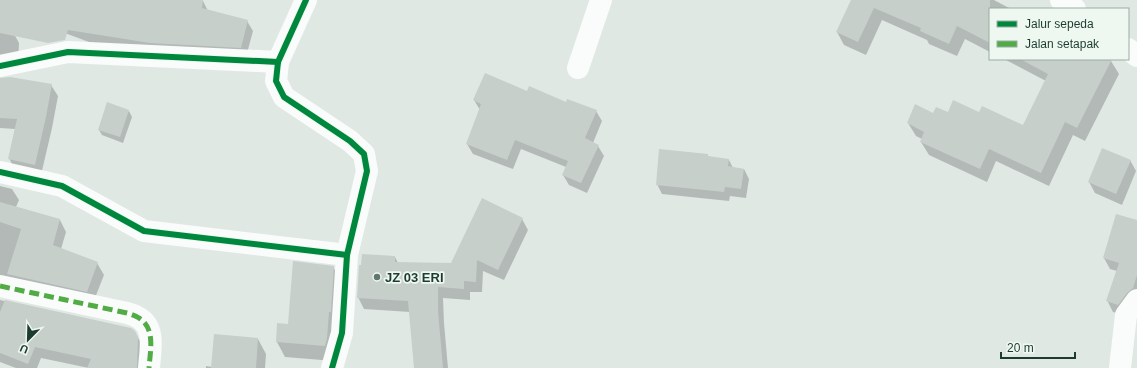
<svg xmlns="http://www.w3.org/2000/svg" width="1137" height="368" font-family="Arial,sans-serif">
	<rect width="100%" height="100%" fill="#e0e8e4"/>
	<g fill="#0003">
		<path d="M0,0H194L203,1L208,11L247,21L253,31L246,57L156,53L89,42L0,9Z"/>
		<path d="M852,0H994L1011,9H990V52L965,39L957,56L929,44L927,40L882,20L866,55L844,45L837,32Z"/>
		<path d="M0,31L13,32L19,43L18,62L0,67Z"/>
		<path d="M1004,59H1108L1111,61L1119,74L1085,141L1073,135L1049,186L996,161L987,182L929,155L921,142L922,139L916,136L908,123L933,114L980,113L1023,126L1046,81Z"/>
		<path d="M0,79L51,85L58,96L52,128L41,175L15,170L9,158L15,129L0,128Z"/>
		<path d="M527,92L596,111L602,121L593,143L598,146L604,156L587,193L569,185L563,175L566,167L521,149L513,169L473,154L467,144L480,110L474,100Z"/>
		<path d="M129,111L132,117L123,143L102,135L99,130Z"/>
		<path d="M707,155L709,157L729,160L733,168L744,169L749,179L746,198L730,196L729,201L662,194L657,184Z"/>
		<path d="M1130,160L1136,171L1122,205L1095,193L1089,182Z"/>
		<path d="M0,186L12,189L19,200L16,207L60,220L66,232L61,249L97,263L104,275L93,303L0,287Z"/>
		<path d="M522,219L528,230L504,280L483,271L482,292H470V300L443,298L444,323L448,368H415L410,312L364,309L358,297L395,257L398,263L452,264Z"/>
		<path d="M1137,222V301L1125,315L1113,312L1107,300L1117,271L1110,269L1104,258Z"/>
		<path d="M333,267L342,282L334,361L285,357L277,342L278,324L289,325Z"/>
		<path d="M0,300L131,329L134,331L141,343L143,368H89L41,358L37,368H16L0,362Z"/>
		<path d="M258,339L266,354L265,368H206V366L212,367Z"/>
	</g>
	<g fill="#c7cfcb">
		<path d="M0,0H203L202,8L248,20L241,48L150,43L68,30L65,40L48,43L0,33Z"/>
		<path d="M851,0H990V43L957,26L949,44L920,31L921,28L874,8L858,42L836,32Z"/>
		<path d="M1020,59H1112L1077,128L1065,122L1041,173L989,149L980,169L920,142L924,132L907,123L915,104L933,113L936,107L948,112L953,100L979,112L982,106L1023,125L1048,74Z"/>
		<path d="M485,73L527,91L529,86L566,102L567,99L597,110L585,138L599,145L581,183L562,175L568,161L515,140L507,160L466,144L481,104L473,100Z"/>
		<path d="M10,77L52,84L46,117L35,165L8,159L17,119L0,118V78Z"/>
		<path d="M107,102L129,110L120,137L98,130Z"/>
		<path d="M1102,148L1131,160L1116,194L1088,182Z"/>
		<path d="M659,149L708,154V156L729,159L728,166L744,169L741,189L725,187L724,192L656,185Z"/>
		<path d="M482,198L523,218L498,270L477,260L476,282L464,281V289L438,287V311L443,368H414L408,301L357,298L359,265H361L362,254L395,256V262L451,263Z"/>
		<path d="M0,202L60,219L53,245L98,262L87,292L7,274L21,229L0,222Z"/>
		<path d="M1116,214L1137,220V275L1133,288L1127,293L1118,305L1106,301L1119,263L1103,258Z"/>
		<path d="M293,261L334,266L331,312H329L327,338L325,346L276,342L277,323L288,324Z"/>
		<path d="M5,300L131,328L135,331L138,337L137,368H87L91,359L35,347L28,364L0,353V312Z"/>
		<path d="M214,334L258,338L256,368H211Z"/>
	</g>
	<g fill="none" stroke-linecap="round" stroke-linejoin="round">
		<g stroke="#fafcfb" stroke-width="22">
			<path d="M306,0L278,62L276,81L284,97L350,141L364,154L367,171L347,255L342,333L332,368"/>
			<path d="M1061,0L1075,9"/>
			<path d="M1128,49L1137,56"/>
			<path d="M0,66L68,52L278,62"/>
			<path d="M578,68L601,0"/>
			<path d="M0,172L62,186L144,231L347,255"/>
			<path d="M0,286L127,313C131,314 136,316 139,318C156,328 150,352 149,368"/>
			<path d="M1120,368L1126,315L1137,300"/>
		</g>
		<path stroke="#52ac45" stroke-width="5" stroke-dasharray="10 5" stroke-linecap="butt" d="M0,286L127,313C131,314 136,316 139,318C156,328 150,352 149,368"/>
		<defs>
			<g id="cycleway">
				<path d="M306,0L278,62L276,81L284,97L350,141L364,154L367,171L347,255L342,333L332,368"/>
				<path d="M0,66L68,52L278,62"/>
				<path d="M0,172L62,186L144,231L347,255"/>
			</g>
		</defs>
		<use href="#cycleway" stroke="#eef8f1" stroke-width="8"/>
		<use href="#cycleway" stroke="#00873e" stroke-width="6"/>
	</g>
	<circle fill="#61786f" stroke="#eef8f1" stroke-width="1.5" cx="377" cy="277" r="4"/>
	<g text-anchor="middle" stroke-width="3.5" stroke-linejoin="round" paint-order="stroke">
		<g font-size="13" font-weight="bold" fill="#1d3c30" stroke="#eef8f1" text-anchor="start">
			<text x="385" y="282">JZ 03 ERI</text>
		</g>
	</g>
	<rect x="989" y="8" width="140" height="52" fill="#eef8f1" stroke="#9aada4"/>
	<rect x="997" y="21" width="20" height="6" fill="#00873e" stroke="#9aada4"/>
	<text x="1025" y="28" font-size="12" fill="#1d3c30">Jalur sepeda</text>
	<rect x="997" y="41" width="20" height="6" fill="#52ac45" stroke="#9aada4"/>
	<text x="1025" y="48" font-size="12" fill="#1d3c30">Jalan setapak</text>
	<g transform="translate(28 340) rotate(203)" stroke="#eef8f1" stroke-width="3" paint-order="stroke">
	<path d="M0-3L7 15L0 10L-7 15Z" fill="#1d3c30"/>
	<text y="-6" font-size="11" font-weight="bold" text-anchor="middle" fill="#1d3c30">U</text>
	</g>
	<path d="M1001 352v6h74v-6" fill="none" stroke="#1d3c30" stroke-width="2"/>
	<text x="1007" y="352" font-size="12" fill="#1d3c30" stroke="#eef8f1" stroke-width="3" paint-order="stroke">20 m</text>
</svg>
